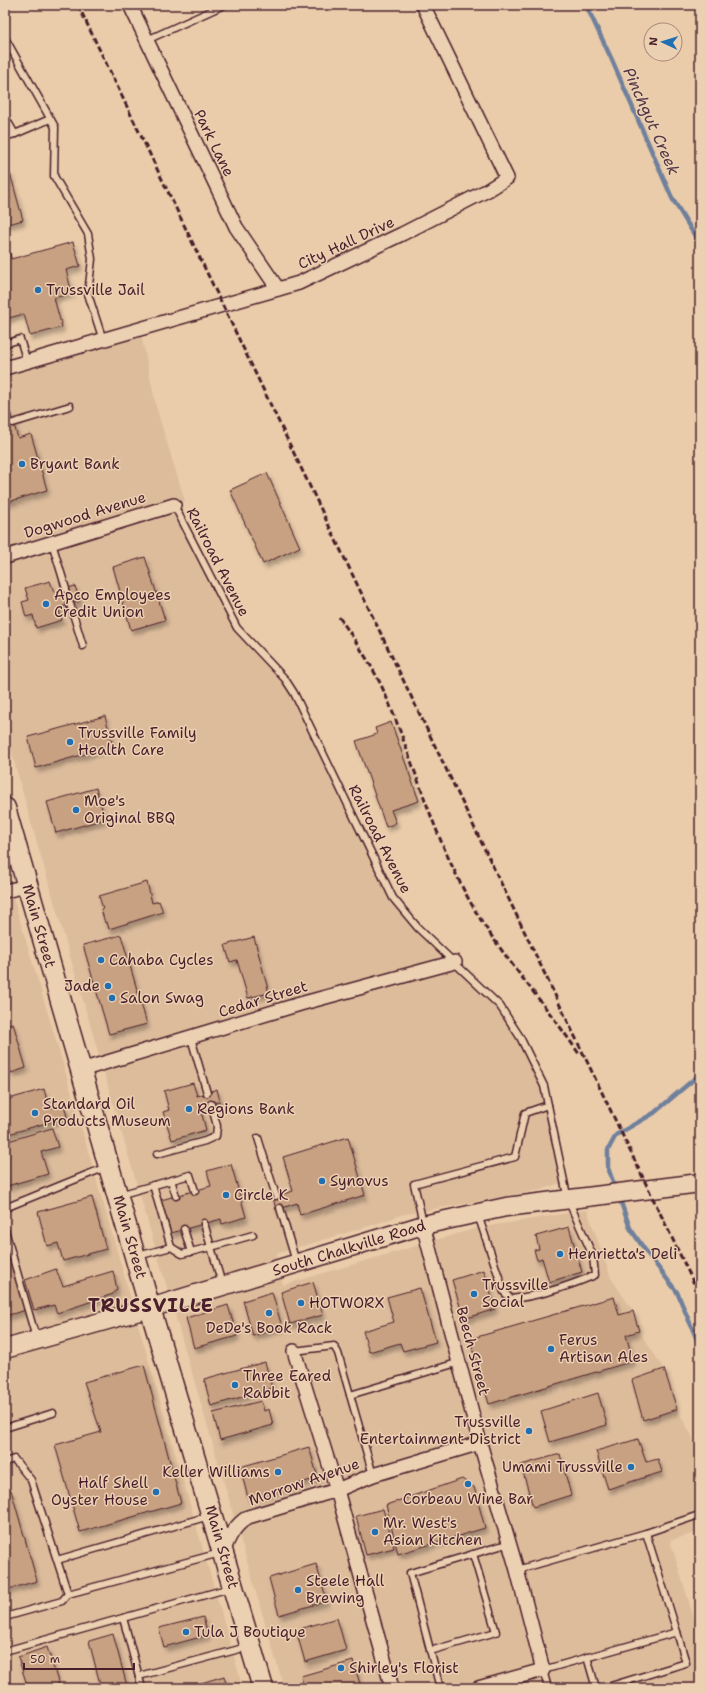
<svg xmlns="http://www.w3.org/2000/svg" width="705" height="1693" font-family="'Shantell Sans',sans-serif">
	<defs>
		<filter id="shadow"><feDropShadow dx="2.5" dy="4.5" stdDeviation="2" flood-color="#0004"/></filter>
	</defs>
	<rect width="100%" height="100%" fill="#eaccaa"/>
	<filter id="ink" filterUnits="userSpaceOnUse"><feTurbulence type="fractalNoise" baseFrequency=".025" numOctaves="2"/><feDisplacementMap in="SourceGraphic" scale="8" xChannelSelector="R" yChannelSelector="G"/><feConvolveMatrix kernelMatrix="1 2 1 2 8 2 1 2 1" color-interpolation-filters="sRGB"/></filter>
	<g filter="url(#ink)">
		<g fill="#ddbc9c">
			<path d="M140,329L157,410L185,501L174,504L237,628L285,679L397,904L500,1006L544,1086L565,1181L541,1190L401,1215L376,1224L276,1254L283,1285L477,1228L587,1210L611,1278L633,1311L639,1331L664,1369L677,1409L692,1436L700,1466V1532L670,1540L700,1638V1688H284L32,826L5,728V368Z"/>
			<path d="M5,871L64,1067L243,1688H5Z"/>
		</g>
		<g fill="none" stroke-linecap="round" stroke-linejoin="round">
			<g stroke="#70809c" stroke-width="4.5">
				<path d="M586,5L612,60L672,198L700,244"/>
				<path d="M616,1190L608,1168V1150L616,1135L654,1113L700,1074"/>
				<path d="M619,1197L630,1228L647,1253L677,1292L700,1347"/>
			</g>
		</g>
		<g fill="#c7a181" stroke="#4a1f2b" filter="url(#shadow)">
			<path d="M10,173L23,220L5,225V175Z"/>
			<path d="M73,242L80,266L66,270L72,293L54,298L62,327L30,336L24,314L5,319V280H8L5,269V254L10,253L11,259Z"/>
			<path d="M10,412L18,438L31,434L47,490L5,503V414Z"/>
			<path d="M267,473L300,547L263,564L230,490Z"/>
			<path d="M145,557L165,620L131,630L113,567Z"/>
			<path d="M50,581L54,592L75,586L80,601L58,608L62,620L36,628L33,615L26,617L22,602L29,600L25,588Z"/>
			<path d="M105,716L113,746L36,768L28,737Z"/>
			<path d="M391,722L419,801L391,810L396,823L386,827L356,741L377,734L375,728Z"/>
			<path d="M96,788L105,819L56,833L47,802Z"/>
			<path d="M147,882L152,903L159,901L163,912L109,929L107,922L105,923L101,909H103L99,896Z"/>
			<path d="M121,935L147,1024L109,1034L83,945Z"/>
			<path d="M254,937L269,993L248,998L237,960L230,962L225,945Z"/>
			<path d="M13,1023L26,1068L11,1073L5,1052V1025Z"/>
			<path d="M193,1083L197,1096L212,1092L211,1091L217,1089L220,1101L200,1107L206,1130L172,1140L163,1112L169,1110L164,1091Z"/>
			<path d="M44,1089L49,1109L64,1104L67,1117L5,1135V1100Z"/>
			<path d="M52,1128L58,1147L41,1152L48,1174L7,1186L5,1181V1163L8,1162L5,1153V1142Z"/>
			<path d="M348,1137L365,1195L300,1215L297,1203L276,1210L273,1197L293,1191L283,1157Z"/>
			<path d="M231,1164L246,1217L222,1224L221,1219L171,1233L161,1200L211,1186L207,1171Z"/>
			<path d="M92,1197L106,1249L63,1261L58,1243L47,1246L38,1212Z"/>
			<path d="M569,1227L582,1272L549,1282L542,1258L537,1260L534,1250L539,1249L536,1236Z"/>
			<path d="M5,1244H7L26,1310L5,1316Z"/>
			<path d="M56,1269L63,1286L113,1271L117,1289L113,1294L57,1313L54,1305L34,1310L25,1280Z"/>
			<path d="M484,1270L495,1309L464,1319L452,1280Z"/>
			<path d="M313,1282L323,1315L290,1324L281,1292Z"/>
			<path d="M420,1288L436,1342L403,1351L400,1343L369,1352L363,1331L394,1322L387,1297Z"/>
			<path d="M272,1292L282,1327L253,1336L243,1301Z"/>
			<path d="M614,1297L619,1315L633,1311L639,1331L626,1335L633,1361L489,1404L470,1339Z"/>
			<path d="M228,1305L237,1336L194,1348L186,1318Z"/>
			<path d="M265,1362L272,1388L211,1406L204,1379Z"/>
			<path d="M144,1365L181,1503L80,1532L55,1445L101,1432L84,1382Z"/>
			<path d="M664,1369L677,1409L643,1420L632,1380Z"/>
			<path d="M598,1393L607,1425L550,1442L541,1411Z"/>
			<path d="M261,1401L264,1411L269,1409L273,1425L220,1440L213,1413Z"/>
			<path d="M638,1439L646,1462L658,1459L662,1472L608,1489L596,1451Z"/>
			<path d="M309,1447L318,1478L248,1498L240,1467Z"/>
			<path d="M560,1454L571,1495L533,1507L521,1465Z"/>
			<path d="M462,1479L474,1487L485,1528L398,1554L386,1505Z"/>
			<path d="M11,1490L37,1581L5,1590V1491Z"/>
			<path d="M383,1509L394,1548L366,1555L356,1516Z"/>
			<path d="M316,1564L327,1601L279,1615L269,1578Z"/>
			<path d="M203,1617L208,1635L164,1647L159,1628Z"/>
			<path d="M337,1618L346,1650L305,1662L296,1630Z"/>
			<path d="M113,1634L127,1686L121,1688H101L89,1641Z"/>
			<path d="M47,1647L60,1688H28L18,1657Z"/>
			<path d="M353,1661L361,1687L304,1688L301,1676Z"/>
			<path d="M224,1676L227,1688H185Z"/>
		</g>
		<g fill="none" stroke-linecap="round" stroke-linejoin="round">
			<defs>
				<g id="lane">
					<path d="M5,38L55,127L54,176L88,234L92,259L88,294L103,340"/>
					<path d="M147,40L224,5"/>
					<path d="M5,117L15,134L5,137"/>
					<path d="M15,134L50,119"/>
					<path d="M5,344L20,339L27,362"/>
					<path d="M13,423L70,406"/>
					<path d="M174,505L237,628L285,679L294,693L393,898L418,928L500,1006L520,1037L544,1086L568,1200L593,1256L595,1275C569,1286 540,1296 511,1299L504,1292L478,1215"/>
					<path d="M52,543L66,589"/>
					<path d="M70,604L83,646"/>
					<path d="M191,1038L207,1093"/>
					<path d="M258,1138L276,1196"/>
					<path d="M157,1154L205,1141L216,1136L217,1126L211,1104"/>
					<path d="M171,1180L176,1196"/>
					<path d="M119,1195L190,1175L195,1191"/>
					<path d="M5,1208L106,1167"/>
					<path d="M280,1208L296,1262"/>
					<path d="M204,1223L211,1247L253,1235"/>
					<path d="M423,1223L414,1184L515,1157L525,1113L548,1105"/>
					<path d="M184,1229L191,1252"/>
					<path d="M5,1230L36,1338"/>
					<path d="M171,1247L182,1254L211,1247L222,1284"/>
					<path d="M138,1256L171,1247L153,1185"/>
					<path d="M294,1351L334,1346L338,1353L373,1475"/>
					<path d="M350,1395L460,1362"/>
					<path d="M5,1428L53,1413"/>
					<path d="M5,1462L14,1459L31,1480L68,1594"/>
					<path d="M646,1533L696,1516"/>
					<path d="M57,1560L209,1516"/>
					<path d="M517,1570L646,1533L677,1632L543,1670L548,1688"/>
					<path d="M5,1617L62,1601L68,1594L220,1553"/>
					<path d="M123,1618L142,1688"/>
					<path d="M5,1651L230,1588"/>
					<path d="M430,1651L496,1632L473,1554"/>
					<path d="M587,1657L596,1688"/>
					<path d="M139,1676L247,1647"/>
					<path d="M440,1688L410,1573L510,1543"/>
					<path d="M604,1688L686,1663L677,1632"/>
				</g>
				<g id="street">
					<path d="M130,5L236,227L278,289"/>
					<path d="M5,368L299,283L402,234L488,190L507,178L423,5"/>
					<path d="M5,557L174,505"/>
					<path d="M5,891L27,886"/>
					<path d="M81,1070L300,1004L455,962"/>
					<path d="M423,1225L480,1443L517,1570L543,1670L478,1688"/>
					<path d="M294,1351L337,1490L392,1688"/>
					<path d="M223,1552C229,1537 234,1526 248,1517L337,1490L373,1475L480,1443"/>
				</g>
				<path id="secondary" d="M5,1349L150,1308L423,1225L506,1207L700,1183"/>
				<path id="primary" d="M5,808L150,1308L263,1688"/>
			</defs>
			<use href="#lane" stroke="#4a1f2b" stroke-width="9"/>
			<use href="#street" stroke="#4a1f2b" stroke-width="16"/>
			<use href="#secondary" stroke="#4a1f2b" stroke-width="21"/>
			<use href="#primary" stroke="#4a1f2b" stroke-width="23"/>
			<use href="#lane" stroke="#ebd0b2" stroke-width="6"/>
			<use href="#street" stroke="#ebd0b2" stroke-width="13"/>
			<use href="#secondary" stroke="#ebd0b2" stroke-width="18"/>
			<use href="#primary" stroke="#ebd0b2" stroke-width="20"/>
			<g stroke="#4a1f2b" stroke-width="3" stroke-dasharray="6 3" stroke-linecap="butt">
				<path d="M78,5L700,1296"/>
				<path d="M339,617C355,640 370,662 382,687C409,747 426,813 455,872C467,898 481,922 498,945C524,982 554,1016 579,1054"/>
			</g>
		</g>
	</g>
	<g fill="#1f6fb2" stroke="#ebd0b2" stroke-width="1.5">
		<circle cx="38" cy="290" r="4"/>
		<circle cx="22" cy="464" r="4"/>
		<circle cx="46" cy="604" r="4"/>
		<circle cx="70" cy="742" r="4"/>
		<circle cx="76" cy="810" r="4"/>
		<circle cx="101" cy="960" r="4"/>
		<circle cx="108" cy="986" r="4"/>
		<circle cx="112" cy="998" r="4"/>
		<circle cx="189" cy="1109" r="4"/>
		<circle cx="35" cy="1113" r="4"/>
		<circle cx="322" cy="1181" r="4"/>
		<circle cx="226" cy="1195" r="4"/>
		<circle cx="560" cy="1254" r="4"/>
		<circle cx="474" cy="1294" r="4"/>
		<circle cx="301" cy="1303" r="4"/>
		<circle cx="269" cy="1313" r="4"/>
		<circle cx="551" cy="1349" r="4"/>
		<circle cx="235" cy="1385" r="4"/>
		<circle cx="529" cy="1431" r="4"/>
		<circle cx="631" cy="1467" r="4"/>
		<circle cx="278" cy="1472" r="4"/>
		<circle cx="468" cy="1484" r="4"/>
		<circle cx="156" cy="1492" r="4"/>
		<circle cx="375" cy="1532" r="4"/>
		<circle cx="298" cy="1590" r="4"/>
		<circle cx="186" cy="1632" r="4"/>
		<circle cx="341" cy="1668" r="4"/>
	</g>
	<g text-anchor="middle" stroke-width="3" stroke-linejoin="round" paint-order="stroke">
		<g font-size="15" fill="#4a1f2b" stroke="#ebd0b2">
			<text transform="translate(214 143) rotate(64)" y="5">Park Lane</text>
			<text transform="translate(346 243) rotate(-25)" y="5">City Hall Drive</text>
			<text transform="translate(85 515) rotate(-17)" y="5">Dogwood Avenue</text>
			<text transform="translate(218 562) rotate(63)" y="5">Railroad Avenue</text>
			<text transform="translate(380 839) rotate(63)" y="5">Railroad Avenue</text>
			<text transform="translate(39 926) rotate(74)" y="5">Main Street</text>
			<text transform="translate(263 999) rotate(-17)" y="5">Cedar Street</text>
			<text transform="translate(130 1237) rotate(74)" y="5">Main Street</text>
			<text transform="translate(349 1248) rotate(-17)" y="5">South Chalkville Road</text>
			<text transform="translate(473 1351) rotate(75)" y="5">Beech Street</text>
			<text transform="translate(304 1482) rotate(-19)" y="5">Morrow Avenue</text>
			<text transform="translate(222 1547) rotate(74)" y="5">Main Street</text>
		</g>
		<g font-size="15" fill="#4a1f2b" stroke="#ebd0b2" text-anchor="start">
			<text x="46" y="295">Trussville Jail</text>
			<text x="30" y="469">Bryant Bank</text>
			<text x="54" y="600">Apco Employees<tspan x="54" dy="17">Credit Union</tspan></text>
			<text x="78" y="738">Trussville Family<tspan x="78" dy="17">Health Care</tspan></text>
			<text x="84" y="806">Moe's<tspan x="84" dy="17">Original BBQ</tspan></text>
			<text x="109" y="965">Cahaba Cycles</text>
			<text x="100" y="991" text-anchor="end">Jade</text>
			<text x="120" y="1003">Salon Swag</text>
			<text x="43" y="1109">Standard Oil<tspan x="43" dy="17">Products Museum</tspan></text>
			<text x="197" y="1114">Regions Bank</text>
			<text x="330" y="1186">Synovus</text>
			<text x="234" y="1200">Circle K</text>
			<text x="568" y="1259">Henrietta's Deli</text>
			<text x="482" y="1290">Trussville<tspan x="482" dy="17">Social</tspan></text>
			<text x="309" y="1308">HOTWORX</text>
			<text x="269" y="1333" text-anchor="middle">DeDe's Book Rack</text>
			<text x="559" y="1345">Ferus<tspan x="559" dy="17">Artisan Ales</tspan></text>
			<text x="243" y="1381">Three Eared<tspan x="243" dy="17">Rabbit</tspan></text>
			<text x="521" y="1427" text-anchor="end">Trussville<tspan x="521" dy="17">Entertainment District</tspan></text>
			<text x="623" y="1472" text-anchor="end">Umami Trussville</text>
			<text x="270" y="1477" text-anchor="end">Keller Williams</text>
			<text x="148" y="1488" text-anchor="end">Half Shell<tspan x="148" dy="17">Oyster House</tspan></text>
			<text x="468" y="1504" text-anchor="middle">Corbeau Wine Bar</text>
			<text x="383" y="1528">Mr. West's<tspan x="383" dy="17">Asian Kitchen</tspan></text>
			<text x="306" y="1586">Steele Hall<tspan x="306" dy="17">Brewing</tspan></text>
			<text x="194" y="1637">Tula J Boutique</text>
			<text x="349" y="1673">Shirley's Florist</text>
		</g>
		<g font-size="16" font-style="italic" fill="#533747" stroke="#ebd0b2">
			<text transform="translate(652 121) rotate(66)" y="6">Pinchgut Creek</text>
		</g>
		<g font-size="19" font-weight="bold" letter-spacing="1" fill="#4a1f2b" stroke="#ebd0b2">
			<text x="151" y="1312">TRUSSVILLE</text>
		</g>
	</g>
	<rect width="705" height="1693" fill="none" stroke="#ebd0b2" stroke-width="20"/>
	<rect x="10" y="10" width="685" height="1673" fill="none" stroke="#4a1f2b" stroke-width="1.5" filter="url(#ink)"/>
	<g transform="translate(663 42) rotate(274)"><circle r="19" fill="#ebd0b2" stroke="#ab897c"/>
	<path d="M0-3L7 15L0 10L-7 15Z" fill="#1f6fb2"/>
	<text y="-6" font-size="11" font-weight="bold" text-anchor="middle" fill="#4a1f2b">N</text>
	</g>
	<path d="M24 1663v6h110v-6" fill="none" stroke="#4a1f2b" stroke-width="2"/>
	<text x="30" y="1663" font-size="12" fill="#4a1f2b" stroke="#ebd0b2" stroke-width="3" paint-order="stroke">50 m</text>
</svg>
